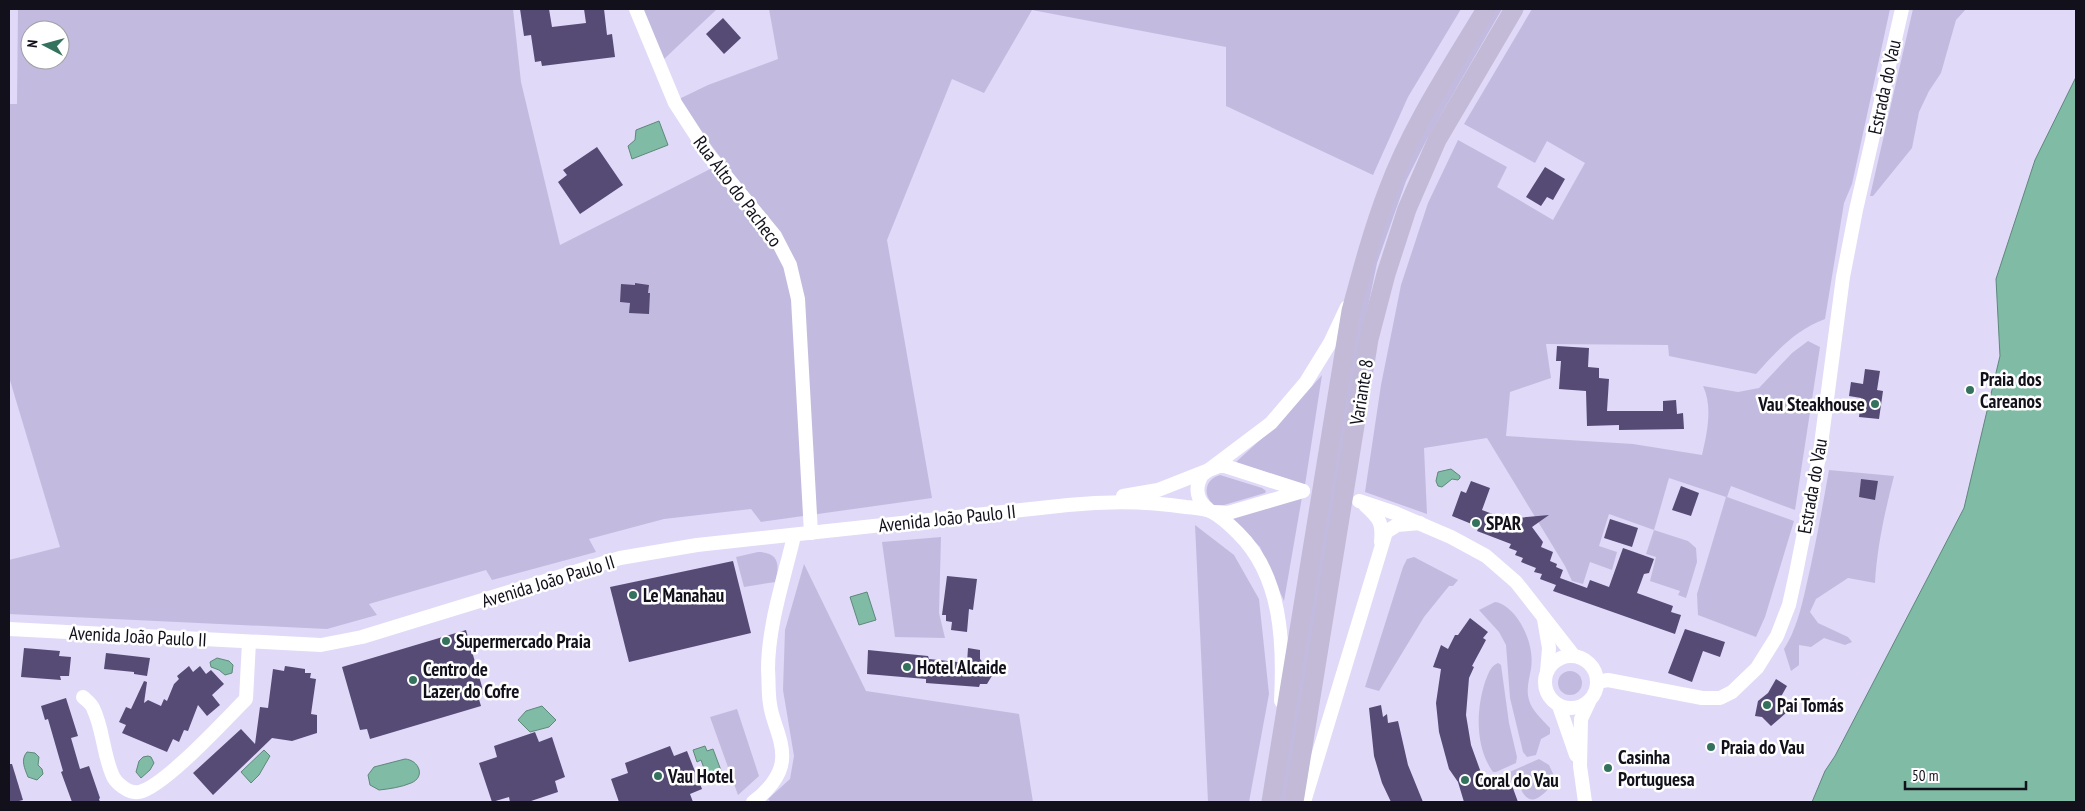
<svg xmlns="http://www.w3.org/2000/svg" width="2085" height="811" font-family="'PT Sans Narrow',sans-serif">
	<rect width="100%" height="100%" fill="#e0d9f8"/>
	<g fill="#c3bbdf" fill-rule="evenodd">
		<path d="M9,9H513L521,82L560,245L724,162L677,100L708,85L778,59L769,9H1461L1408,97L1373,175L1226,106V47L1032,10L984,93L952,79L887,240L932,498L761,522L751,509L664,519L589,539L596,552L492,580L486,570L369,604L377,615L327,629L9,614V560L60,547L9,377V104H17L18,9ZM30,30H60V60H30Z"/>
		<path d="M643,9H717L663,60L647,23Z"/>
		<path d="M1494,9H1502L1427,139L1406,181L1377,263L1358,355L1285,802H1279L1358,315C1371,255 1393,193 1421,137C1443,93 1470,51 1494,9Z"/>
		<path d="M1532,9H1890L1852,184L1844,203L1825,319C1794,331 1778,350 1756,374L1669,356L1668,345L1546,344L1551,378L1510,392L1506,436L1633,444L1702,455C1707,433 1713,407 1703,386L1738,392L1759,388L1792,353L1808,341L1820,347L1795,510L1731,486L1727,497L1794,521L1765,617L1756,637L1698,615L1697,594L1726,497L1669,478L1654,530L1688,541L1696,548L1697,562L1686,598L1678,595L1680,591L1650,581L1656,557L1646,554L1654,530L1609,514L1599,546L1617,552L1612,570L1590,562L1583,584L1572,581L1565,566L1487,438L1424,448L1427,514L1365,492L1381,385L1401,285L1428,203L1458,140L1507,167L1497,187L1553,220L1585,163L1547,141L1535,163L1464,124Z"/>
		<path d="M1913,9H1966L1956,20L1941,73L1929,91L1919,112L1912,148L1873,196H1870Z"/>
		<path d="M1322,375L1305,485L1236,462L1284,418Z"/>
		<path d="M1829,470L1894,476C1885,511 1877,547 1875,583L1848,578L1816,599L1810,612L1818,623L1848,637L1852,642L1845,645L1824,638L1811,647L1799,645V665L1791,671L1784,649C1796,630 1801,609 1806,587C1815,549 1822,509 1829,470Z"/>
		<path d="M1220,475L1262,488L1266,491L1265,493L1224,505H1214C1202,495 1205,479 1220,475Z"/>
		<path d="M1302,497L1284,601L1260,547L1231,518Z"/>
		<path d="M1195,525L1234,555L1259,599L1269,694L1249,802H1208Z"/>
		<path d="M941,537L939,613L945,638L895,637L882,542Z"/>
		<path d="M758,552C779,552 780,565 775,582L744,587L736,557Z"/>
		<path d="M1414,557L1458,580L1453,586H1449L1424,617L1379,691L1365,687L1403,567L1407,559Z"/>
		<path d="M804,564L866,691L1019,714L1033,802H771L768,799L790,779L794,756L783,690L785,630Z"/>
		<path d="M1495,602C1503,603 1508,608 1514,614C1526,628 1534,650 1531,669C1529,680 1526,689 1529,700C1532,711 1542,719 1550,728V734L1541,739L1536,755L1527,757L1523,752L1510,698L1506,645L1499,632L1479,610Z"/>
		<path d="M1498,663L1501,665L1509,723L1517,757L1516,763L1496,772H1493C1475,747 1476,710 1485,682C1488,675 1490,666 1498,663Z"/>
		<circle cx="1570" cy="683" r="12"/>
		<path d="M737,709L759,776L738,795L710,717Z"/>
		<path d="M1539,759L1549,765L1556,780C1539,801 1527,811 1517,779L1490,787L1489,781Z"/>
	</g>
	<g fill="#7fbba5" stroke="#5e887b">
		<path d="M2076,77V802H1812L1825,771L1835,756L1964,508L2000,356L1996,279L2035,160Z"/>
		<path d="M659,121L668,145L632,159L628,146L635,140L636,130Z"/>
		<path d="M1451,469L1460,476V478L1458,480L1452,479L1442,487L1438,486L1436,481L1438,472Z"/>
		<path d="M867,592L876,620L859,625L850,597Z"/>
		<path d="M217,658L229,661L233,665L232,673L225,675L219,670L211,667L210,662Z"/>
		<path d="M542,706L556,720L549,727L530,732L518,720L526,711Z"/>
		<path d="M705,746L707,751L713,749L722,773L708,779L701,760L697,762L693,750Z"/>
		<path d="M264,750L270,756L259,775L251,783L241,772Z"/>
		<path d="M27,752L35,753L39,757L38,765L42,769L43,774L37,780L28,777C25,769 20,760 27,752Z"/>
		<path d="M148,756L151,757L154,763L150,770L141,778L136,772L139,761L143,757Z"/>
		<path d="M405,759C419,760 426,777 411,783C402,787 389,789 379,790L370,785L368,775L374,767Z"/>
	</g>
	<g fill="#564b75">
		<path d="M520,9H549L552,27L586,23L584,9H604L607,35L612,34L615,57L542,66L541,61L535,62L531,35L524,36Z"/>
		<path d="M723,18L741,38L724,54L706,34Z"/>
		<path d="M597,147L623,185L580,214L558,182L567,175L563,170Z"/>
		<path d="M1545,167L1565,179L1553,200L1547,197L1541,206L1526,197Z"/>
		<path d="M635,283L649,285L648,293H650L649,314L629,313L630,303L620,302L621,284L635,285Z"/>
		<path d="M1557,346L1589,348L1588,367L1599,368V378L1609,379L1607,411H1663V401L1676,400L1677,414L1683,413L1684,429L1619,430V425L1587,426L1586,391L1559,389L1561,361H1556Z"/>
		<path d="M1865,369L1880,371L1877,390L1883,391L1879,419L1859,417L1861,398L1849,396L1851,382L1863,384Z"/>
		<path d="M1861,479L1878,481L1875,500L1859,497Z"/>
		<path d="M1471,481L1490,488L1482,510L1506,519L1549,515L1532,527L1543,542L1541,547L1553,552L1550,561L1557,564L1556,567L1563,570L1560,578L1587,588L1590,580L1609,587L1623,548L1654,559L1649,573L1644,574L1637,593L1673,606L1671,612L1681,615L1675,634L1553,591L1556,585L1540,579L1542,574L1534,572L1536,568L1521,562L1523,558L1515,555L1517,551L1509,548L1511,544L1477,531L1479,527L1452,516L1461,491L1466,493Z"/>
		<path d="M1681,486L1699,493L1691,516L1672,510Z"/>
		<path d="M1610,519L1638,528L1632,547L1604,538Z"/>
		<path d="M733,561L751,633L629,662L610,587Z"/>
		<path d="M947,576L977,579L973,610L969,609L967,632L951,630L952,622L946,621V615H942Z"/>
		<path d="M1470,618L1488,632L1483,638L1486,640L1472,666L1474,667L1469,678L1466,715L1471,745L1484,781L1486,779L1489,788L1510,780L1518,802H1464L1458,782L1449,769L1439,732L1436,703L1441,669L1433,667L1441,645L1448,649L1455,635H1458Z"/>
		<path d="M1685,629L1725,642L1720,657L1703,651L1692,682L1668,673Z"/>
		<path d="M466,630L484,694L478,696L481,706L370,739L367,729L360,730L342,667Z"/>
		<path d="M24,648L60,651L59,656L71,657L69,676H60L61,680L21,677Z"/>
		<path d="M968,648L980,650V659L993,674L987,684H980L979,687L926,683V679L867,674L868,650L928,656L929,659L967,663Z"/>
		<path d="M106,653L150,658L147,676L134,674V672L104,669Z"/>
		<path d="M189,666L193,672L200,666L206,674L211,670L224,684L212,695L220,705L207,716L198,705L188,731L184,730L179,742L173,739L167,752L122,733L126,725L119,722L126,707L131,709L144,681L147,682L144,703L148,700L161,706L164,699L167,701L174,684L179,679L177,676Z"/>
		<path d="M285,666L305,669V673H311L310,678L316,679L311,714L317,715V733L292,741L272,738L213,795L193,773L241,729L255,744L260,707L268,708L273,669L284,671Z"/>
		<path d="M1776,679L1787,686L1778,702L1787,712L1771,726L1762,717L1755,716L1758,701L1768,693Z"/>
		<path d="M66,698L78,736L71,738L80,769L89,766L100,798L99,799L100,802H72L61,772L63,771L48,719L45,720L41,706Z"/>
		<path d="M1381,705L1383,717L1387,714L1388,723L1398,721L1408,765L1423,802H1391L1382,783L1374,756L1369,708Z"/>
		<path d="M535,732L539,742L552,737L565,777L555,781L558,792L528,802H510L509,797L492,802L479,763L497,757L494,746Z"/>
		<path d="M670,746L674,756L687,751L702,789L690,794L693,802H619L611,779L628,773L625,763Z"/>
		<path d="M9,764H12L23,800L15,802H9Z"/>
	</g>
	<g fill="none" stroke-linecap="round" stroke-linejoin="round">
		<g stroke="#fff" stroke-width="14">
			<path d="M636,9L675,103L708,154L775,236L790,265L798,299L811,533"/>
			<path d="M1123,496L1158,490L1219,466H1225L1303,491"/>
			<path d="M1359,501L1395,513L1451,537L1486,556L1516,582L1574,656"/>
			<path d="M1365,505C1379,518 1383,522 1381,542"/>
			<path d="M1209,510C1197,501 1194,488 1202,475L1271,423L1306,382L1330,343L1347,307"/>
			<path d="M1213,512L1228,513L1303,491"/>
			<path d="M1544,619L1549,648L1547,672"/>
			<path d="M9,629L321,645L362,637L620,558L697,545L1068,505C1107,501 1147,501 1186,507C1194,508 1204,508 1212,512C1222,517 1230,525 1238,533C1282,576 1284,643 1281,701"/>
			<circle cx="1571" cy="682" r="26"/>
			<path d="M1597,682L1608,680L1702,698H1720L1732,692L1757,668L1777,636L1789,605L1796,573L1820,452L1843,277L1856,210L1902,9"/>
			<path d="M83,697C86,700 91,703 93,708C103,728 103,753 112,774C115,783 129,794 139,792C164,787 226,719 246,699L249,642"/>
			<path d="M1559,706L1576,755"/>
			<path d="M753,802C766,793 781,776 782,760C784,740 772,722 770,704C768,693 769,681 768,670C768,625 784,579 794,536"/>
			<path d="M1304,802L1386,532L1397,525L1420,523"/>
			<path d="M1585,802L1580,766L1581,719L1589,702"/>
		</g>
		<g stroke="#c2bad6" stroke-width="19">
			<path d="M1271,802L1351,311C1362,270 1373,229 1388,190C1411,127 1452,66 1486,9"/>
			<path d="M1294,802L1369,339L1386,274L1407,209L1437,140L1514,9"/>
		</g>
	</g>
	<g fill="#34725e" stroke="#fff" stroke-width="2">
		<circle cx="1970" cy="390" r="5"/>
		<circle cx="1875" cy="404" r="5"/>
		<circle cx="1476" cy="523" r="5"/>
		<circle cx="633" cy="595" r="5"/>
		<circle cx="446" cy="641" r="5"/>
		<circle cx="907" cy="667" r="5"/>
		<circle cx="413" cy="680" r="5"/>
		<circle cx="1767" cy="705" r="5"/>
		<circle cx="1711" cy="747" r="5"/>
		<circle cx="1608" cy="768" r="5"/>
		<circle cx="658" cy="776" r="5"/>
		<circle cx="1465" cy="780" r="5"/>
	</g>
	<g text-anchor="middle" stroke-width="5" stroke-linejoin="round" paint-order="stroke">
		<g font-size="19" fill="#12101a" stroke="#fff">
			<text transform="translate(1884 87) rotate(-78)" y="7">Estrada do Vau</text>
			<text transform="translate(738 191) rotate(53)" y="7">Rua Alto do Pacheco</text>
			<text transform="translate(1361 392) rotate(-81)" y="7">Variante 8</text>
			<text transform="translate(1812 486) rotate(-80)" y="7">Estrada do Vau</text>
			<text transform="translate(947 518) rotate(-6)" y="7">Avenida João Paulo II</text>
			<text transform="translate(548 581) rotate(-17)" y="7">Avenida João Paulo II</text>
			<text transform="translate(138 636) rotate(3)" y="7">Avenida João Paulo II</text>
		</g>
		<g font-size="19" font-weight="bold" fill="#12101a" stroke="#fff" text-anchor="start">
			<text x="1980" y="386">Praia dos<tspan x="1980" dy="22">Careanos</tspan></text>
			<text x="1865" y="411" text-anchor="end">Vau Steakhouse</text>
			<text x="1486" y="530">SPAR</text>
			<text x="643" y="602">Le Manahau</text>
			<text x="456" y="648">Supermercado Praia</text>
			<text x="917" y="674">Hotel Alcaide</text>
			<text x="423" y="676">Centro de<tspan x="423" dy="22">Lazer do Cofre</tspan></text>
			<text x="1777" y="712">Pai Tomás</text>
			<text x="1721" y="754">Praia do Vau</text>
			<text x="1618" y="764">Casinha<tspan x="1618" dy="22">Portuguesa</tspan></text>
			<text x="668" y="783">Vau Hotel</text>
			<text x="1475" y="787">Coral do Vau</text>
		</g>
	</g>
	<rect width="2085" height="811" fill="none" stroke="#12101a" stroke-width="20"/>
	<g transform="translate(45 45) rotate(276)"><circle r="24" fill="#ffffff" stroke="#a09fa3"/>
	<path d="M0-4L9 19L0 12L-9 19Z" fill="#34725e"/>
	<text y="-8" font-size="14" font-weight="bold" text-anchor="middle" fill="#12101a">N</text>
	</g>
	<path d="M1905 781v8h121v-8" fill="none" stroke="#12101a" stroke-width="2.5"/>
	<text x="1912" y="781" font-size="15" fill="#12101a" stroke="#ffffff" stroke-width="4" paint-order="stroke">50 m</text>
</svg>
